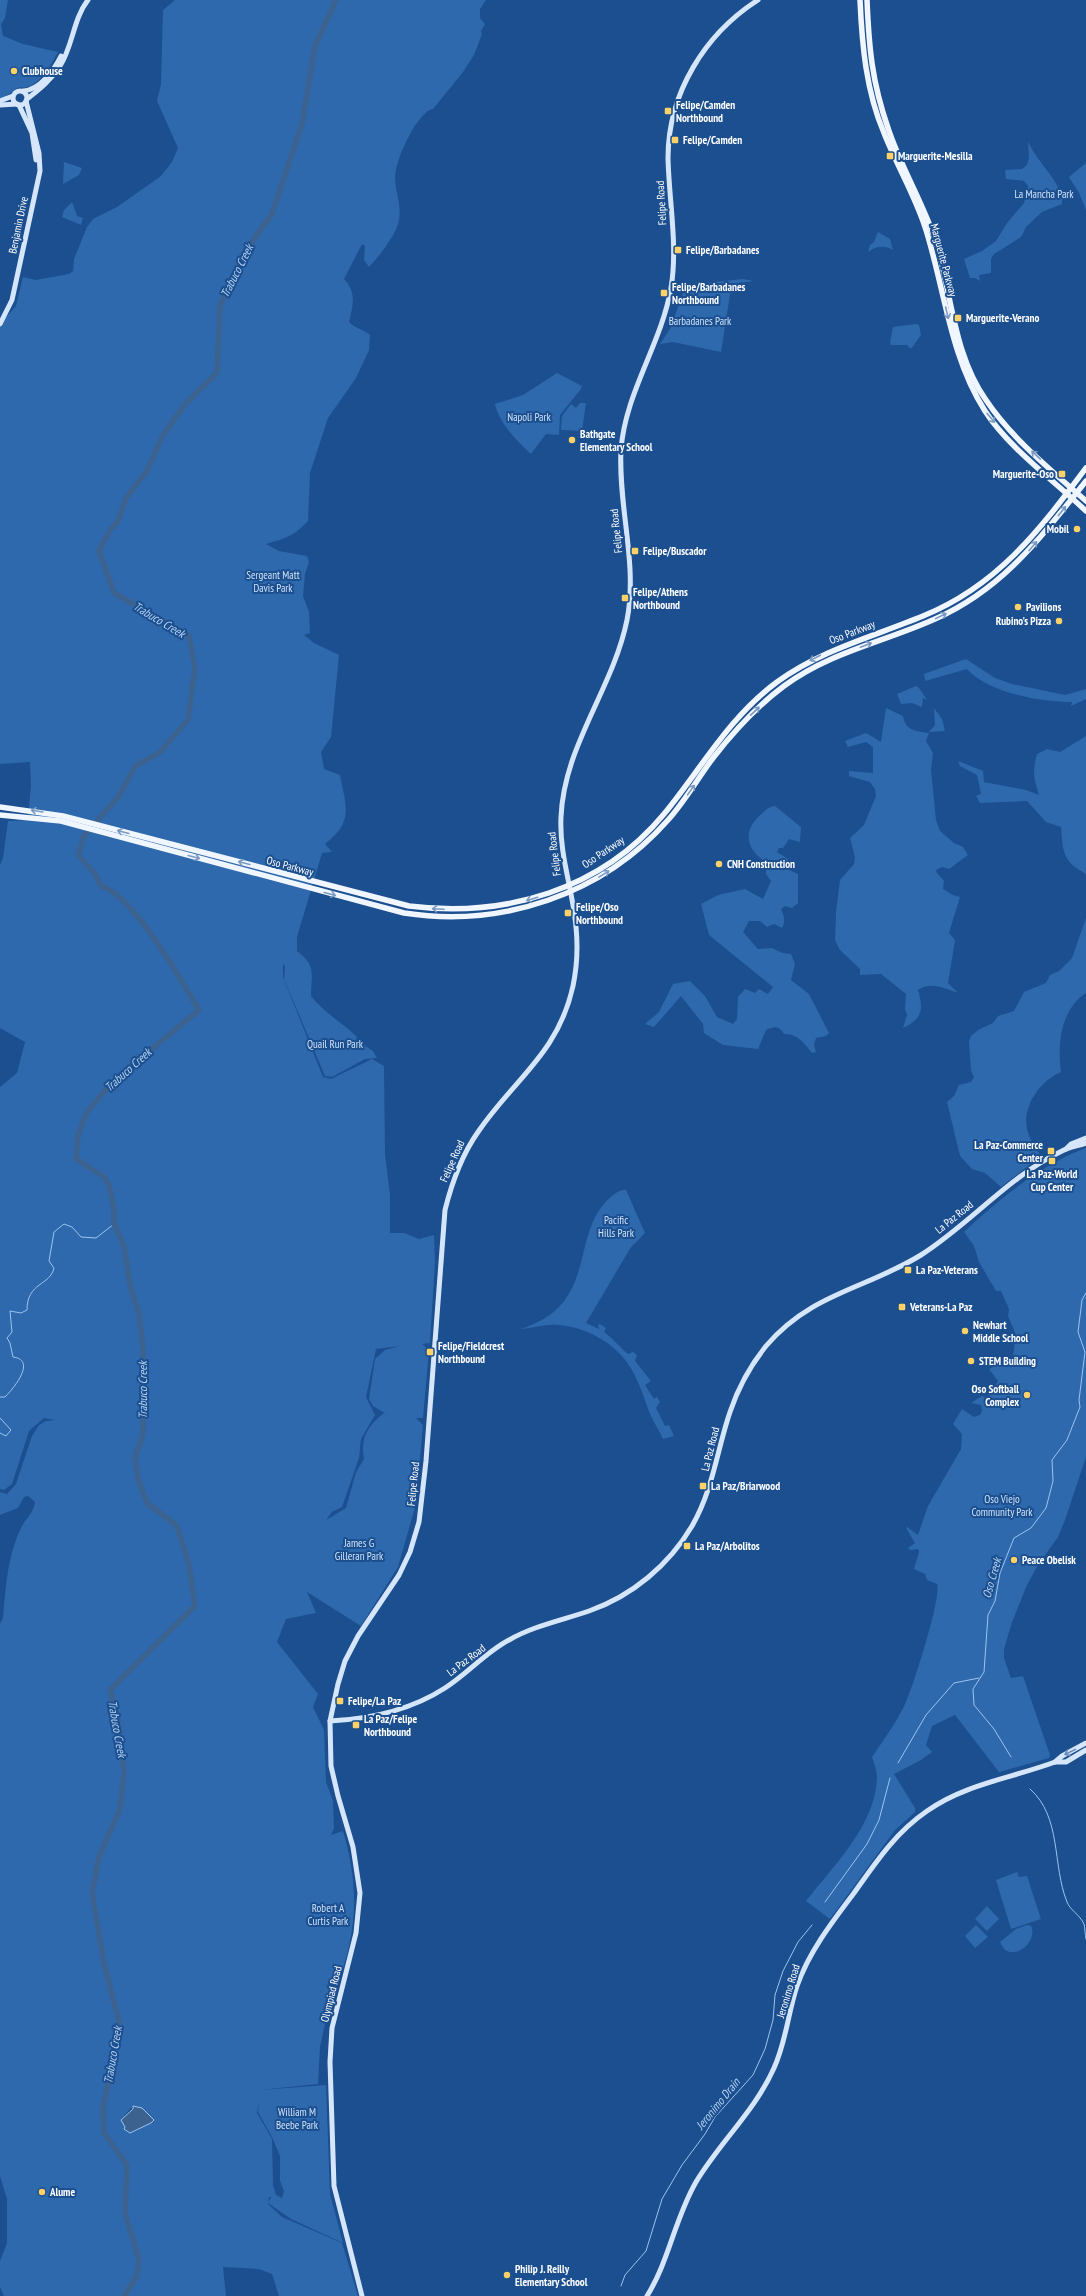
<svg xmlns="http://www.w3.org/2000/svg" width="1086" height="2296" font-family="'PT Sans Narrow',sans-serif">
	<rect width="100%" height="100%" fill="#1b4f8f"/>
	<g fill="#2e69ad" fill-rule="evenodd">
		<path d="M0,0H8L5,18L1,24L3,36L23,44L58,52C51,65 43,81 28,87C24,89 20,86 16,89C10,93 8,96 0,98Z"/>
		<path d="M175,0H486L480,9V18L485,24L481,31L482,34L474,55L463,72L433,109C418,111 398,156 396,170C392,188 404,206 398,224C393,239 380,255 369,267L364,260L365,246L362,244L344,279C357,293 353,305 349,322C356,329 363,329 370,335L369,350L356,378L328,418L310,473L308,521C293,537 286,538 266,544L279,551L307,556L309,562L305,574L303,596L309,612L310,633L304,635L314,643L339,655L331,737L321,752L324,769L340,775C346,807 354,822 325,844L332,852L322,853L297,937V951C317,966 311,974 311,996C323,1012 343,1023 357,1037L356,1040L373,1051L377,1058L365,1059L332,1077L325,1076L284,979L285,967L283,963V977L323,1077L331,1079L372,1059L384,1066L385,1154L390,1195V1233H404L419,1239L434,1235L435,1261L430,1343L422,1344L429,1350L423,1418H416L423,1425L416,1504L398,1567L361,1626L307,1592L316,1613L286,1619L277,1642L318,1694L313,1707L324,1730L326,1782L333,1801L334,1828L331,1835L343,1831C360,1890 357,1930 337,1987L319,1984L333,1987L320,2047L318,2084L260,2090L326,2085L330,2194L343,2243L291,2219L268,2203L271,2197H269L268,2204L282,2217L342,2243L358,2296H279L272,2274L259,2269L223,2267L226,2296H4L0,2287V2261L7,2243V2199L0,2176V1624L3,1618C6,1587 7,1557 21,1528C26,1517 33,1515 35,1502L28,1496L24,1497L18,1508L0,1515V1492L7,1494L16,1484L32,1436L39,1425L46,1421L55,1420L44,1418L29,1431L12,1484L4,1490L0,1489V1087L17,1073L25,1042L0,1028V865L3,858L8,821L28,820L31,784L30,762L0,764V324L16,306L23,277L36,280L69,274L73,271L74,259L87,227L93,219L117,207L161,176L172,162L178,148L157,101L161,84L163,10ZM399,1346L385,1350L375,1359L369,1399L373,1406L391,1417L384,1413C367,1426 360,1439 364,1459L356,1472L346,1508L326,1520L332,1512L342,1507L359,1458L361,1439L375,1415L366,1397L376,1349ZM259,2100L258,2112L272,2137L280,2156V2181L284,2191L282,2198L276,2195L273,2185L272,2139L257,2113ZM133,2106L137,2107L147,2125L130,2133L121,2119Z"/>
		<path d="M1028,141C1034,159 1065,185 1062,204L1042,212L1026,227L1021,237L994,254L991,259V273L979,275L980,281L975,278H970L964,259L982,251L996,241L1007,223L1024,203L1028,186L1024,181L1006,179L1005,170L1022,169L1027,165L1029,158Z"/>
		<path d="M64,162L82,168L79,175L63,184Z"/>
		<path d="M1086,163V210L1079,193L1069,177Z"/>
		<path d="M72,202L77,216L83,218L81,225L62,217L64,210Z"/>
		<path d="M878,232L890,239L893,250C884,245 876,246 868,252L870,245L874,242Z"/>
		<path d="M743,279L754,281L738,283L731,288L721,352L673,342L660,344L670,329L686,285Z"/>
		<path d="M916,324L919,325L921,335L911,349L907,345H891L890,342L893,327Z"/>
		<path d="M557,373L582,386L581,389L560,415L559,435L546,434L531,454C517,441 499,423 495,404L523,395Z"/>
		<path d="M580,403H586L582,431L561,430L562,416L571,404L576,408Z"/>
		<path d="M966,659L995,678L1012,684L1065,695L1086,689V699L1071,706L1072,702C1042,702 988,693 967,669L925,681L924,674Z"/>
		<path d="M916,686L919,688L927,700L923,698L922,707L912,703L901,704L897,694Z"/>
		<path d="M886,708L903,716C906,731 915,731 929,733L926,741L933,753L931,770L936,820L940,831L954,843L963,847L968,855L949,869L942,867L936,870L937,873L944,881L943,889L953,895L960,897L949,933L955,940L948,983L958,993C945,988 930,981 918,990C924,1010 922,1019 903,1028L907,1015L905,1009L906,994L881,974L860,975V969L840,950L835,940L836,912L840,880L854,864L855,857L850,838L864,825L876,796L875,789L870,782L849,776V771L873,773V747L866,742L848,747L845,741L866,733L881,742Z"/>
		<path d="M934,708L942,719L945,731L929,732L935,725Z"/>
		<path d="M1086,736V874C1062,861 1063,852 1061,827L1046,822L1027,801L980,803L976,796L981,794L977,775L960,766L958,761L983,771L984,782L1026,790L1039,795C1034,778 1032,773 1037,754L1047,749L1060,752Z"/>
		<path d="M775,806L801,827L800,842L789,839L783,848H779L777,852L788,859L787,869L798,874V903L792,908L785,906L781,909C784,915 786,921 782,928L774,924L767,927L760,921H749L743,932L758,949L772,948L782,953L791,954L795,964L791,980L809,994L829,1033L826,1036L816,1038L814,1045L816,1052L812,1053C804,1043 797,1033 784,1034C779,1026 775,1026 766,1030L758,1049L723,1045L704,1033L703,1024L681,996L654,1027L645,1024L659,1012L673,984L690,981L705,996L717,1017L733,1024L737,1019L738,997L745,989L755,993L759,989L768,994L773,987L709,935L701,904L718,895L745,889L763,899L771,881L766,874V862C747,850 742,833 759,816C765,811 767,807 775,806Z"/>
		<path d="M1086,918V993C1061,1009 1057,1044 1061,1072C1041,1080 1022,1106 1027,1129C1029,1138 1036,1148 1041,1156L1001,1187L985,1173L972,1169L960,1156L947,1102L954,1096L959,1085L971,1082L974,1077L971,1071L969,1041L971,1036L978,1030L993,1023L998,1016L1014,1011L1024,992L1046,983L1050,975L1059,971L1072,958Z"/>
		<path d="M1086,1148V1457L1065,1520L1058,1537L1038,1565L1027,1585L1012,1622L1004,1649V1658L1011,1678L1023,1676L1050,1755L1049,1758L999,1772L955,1715L932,1726L926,1745L932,1752L921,1760L894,1774L915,1808V1812L895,1830L830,1919L806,1901C834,1865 875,1826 877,1778C877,1771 874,1763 872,1757C884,1739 897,1722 906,1702C913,1687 942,1596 937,1584L927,1580L925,1574L914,1569L919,1552L918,1549L910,1550L908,1548L915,1543L906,1528L907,1527L918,1535L928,1506L961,1449L962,1434L953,1424L962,1409L974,1417L980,1415L982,1411L981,1405L971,1403L982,1396L988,1398L998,1381L989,1369L1013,1358L1015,1340L1017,1337L1008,1316L1009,1309L1001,1291H996L979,1262L974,1246L964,1232C999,1199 1042,1164 1086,1148Z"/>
		<path d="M626,1190L645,1233L631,1247L586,1323L599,1329L598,1325L600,1324L606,1328L604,1332C614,1339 619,1347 628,1354L633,1352L637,1355L635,1361L651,1381L645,1385L654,1399L657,1397L660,1402L656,1408L665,1426L669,1425L674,1436L663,1439C659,1430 654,1423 650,1414C645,1401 641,1387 634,1374C621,1346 588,1327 558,1325C545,1324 534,1328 521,1329C538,1323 554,1315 564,1301C589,1269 579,1223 612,1196C617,1192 620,1190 626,1190Z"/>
		<path d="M1017,1872L1019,1877L1027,1876L1041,1919L1011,1929L996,1880Z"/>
		<path d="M987,1906L999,1919L987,1931L975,1919Z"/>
		<path d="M976,1925L988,1937L975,1948L965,1936Z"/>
		<path d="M1027,1925L1031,1926C1038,1940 1017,1960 1004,1949L1000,1942L1016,1929Z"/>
	</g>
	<path fill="#3c6290" stroke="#9cc4f0" d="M133,2106L142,2108L154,2120L151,2123L130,2133L124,2129L125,2127L121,2120L133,2109Z"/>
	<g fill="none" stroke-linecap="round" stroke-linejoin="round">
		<g stroke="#9cc4f0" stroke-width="1">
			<path d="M0,1397H5C14,1388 37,1360 13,1357L10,1343L7,1338L12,1332L10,1311L21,1313L27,1310C27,1282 50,1286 54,1268L49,1261L54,1232L64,1224L72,1227L81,1237L96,1238L114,1224"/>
			<path d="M0,1418L11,1430L6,1436L0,1433"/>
			<path d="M1011,1757L994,1729L974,1705L973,1689L984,1672L988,1615L995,1601L1000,1573L1014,1538L1031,1528L1046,1508L1053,1481L1052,1460L1067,1440L1080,1407L1079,1400L1085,1352L1078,1332L1082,1300L1086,1293"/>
			<path d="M898,1763L926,1715L954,1683L979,1678"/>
			<path d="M1030,1789C1062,1817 1052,1865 1067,1902C1070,1910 1080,1915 1084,1924C1085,1928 1085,1934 1086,1939"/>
			<path d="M825,1902L867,1844L879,1820L890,1778"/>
			<path d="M621,2286L625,2275L646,2251L662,2199L682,2165L705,2134L715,2117L753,2075L765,2049L773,2020L775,1995L783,1971L798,1942L812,1925"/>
		</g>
		<path stroke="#3c6290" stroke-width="5.5" d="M124,2296L137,2276L139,2259L125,2214L127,2165L104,2133L103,2108L120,2025L104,1963L92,1893L99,1857L120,1809L124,1773L118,1720L110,1690L195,1606L189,1565L177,1526L147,1503L138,1479L135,1457L143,1435V1348L139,1313L131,1290L124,1246L114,1224V1209L109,1185L104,1177L76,1159L78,1135L87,1112L114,1080L199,1010C181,980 134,896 101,886L95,874L78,855L84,836L119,796L135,766L159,753L188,720L195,668L189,636L114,593L99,551L110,530L118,521L126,498L147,471L162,437L185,404L217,373L220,306L244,253L272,214L302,124L315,46L336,0"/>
		<g stroke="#d6e6fa" stroke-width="5">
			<circle cx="20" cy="98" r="7"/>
			<path d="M23,91C40,90 54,70 61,56"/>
			<path d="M27,99C40,89 51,80 60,66C73,46 73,19 88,0"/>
			<path d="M0,101L13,96"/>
			<path d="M0,105L17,104"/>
			<path d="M19,105L32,133L36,160"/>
			<path d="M0,324L12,300L40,171L39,153L26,101"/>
			<path d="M1066,1149L1071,1144L1086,1138"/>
			<path d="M330,1721C370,1719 411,1710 445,1688C467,1674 486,1652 509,1640C533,1626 563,1620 589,1611C632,1596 669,1565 692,1526C713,1490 717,1450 730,1412C738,1388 750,1366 766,1346C811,1293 866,1289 921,1255C970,1224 1009,1176 1062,1151C1069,1147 1078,1146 1086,1143"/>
			<path d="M1055,1762L1062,1756L1086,1743"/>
			<path d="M362,2296L334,2186L330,2062L332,2028L356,1933L360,1893L353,1847L338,1796L331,1766L330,1721L338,1684L345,1661L358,1636L399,1575L410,1552L419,1522L426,1461L445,1210C452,1182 461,1156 478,1132C514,1079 558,1054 573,986C577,967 578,947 576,927C573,890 559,855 561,817C564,745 613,689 627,620C638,564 618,507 621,450C625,393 661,345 671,288C678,246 669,201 668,158C668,93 705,34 758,0"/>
			<path d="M647,2296C669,2261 675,2218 696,2182C720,2142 755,2111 774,2068C786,2042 788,2013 797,1986C809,1952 832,1922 854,1893C876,1862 895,1833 927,1811C965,1784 1012,1778 1055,1762H1066L1086,1750"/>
		</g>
		<g stroke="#f0f6ff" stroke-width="5.5">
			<path d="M860,0C862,45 866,91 884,133C897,166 916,197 926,230C945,291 950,356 985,411C1008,447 1054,481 1086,511"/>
			<path d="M867,0C869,48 872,82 888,128C901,168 924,204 937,245C952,297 954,355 986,400C1012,439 1051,470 1086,501"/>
			<path d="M0,807L63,816L409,906C505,918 601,890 664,814C701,769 729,717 777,682C821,650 872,637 923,616C997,586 1039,531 1086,468"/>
			<path d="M0,815L61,821L404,913C502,928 602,895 668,820C685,801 698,778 713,758C734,731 757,706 784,686C830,652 884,642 935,619C1003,589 1041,537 1086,481"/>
		</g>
	</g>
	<defs><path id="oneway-shaft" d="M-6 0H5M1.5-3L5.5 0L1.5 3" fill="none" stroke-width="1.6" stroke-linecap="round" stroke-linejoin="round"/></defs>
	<g stroke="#7b9ac1">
		<use href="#oneway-shaft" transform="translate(947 313) rotate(77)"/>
		<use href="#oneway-shaft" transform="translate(991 418) rotate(50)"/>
		<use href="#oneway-shaft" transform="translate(1036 455) rotate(-137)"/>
		<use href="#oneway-shaft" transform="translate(1062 511) rotate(-52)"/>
		<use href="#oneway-shaft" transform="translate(1033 546) rotate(-49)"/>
		<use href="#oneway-shaft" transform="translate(941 616) rotate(-26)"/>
		<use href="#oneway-shaft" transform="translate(866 645) rotate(-21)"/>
		<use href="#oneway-shaft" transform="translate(815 658) rotate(152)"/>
		<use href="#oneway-shaft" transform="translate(755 711) rotate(-43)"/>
		<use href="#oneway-shaft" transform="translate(691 790) rotate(-55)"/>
		<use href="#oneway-shaft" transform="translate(37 811) rotate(-171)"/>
		<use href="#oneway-shaft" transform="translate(123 832) rotate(-165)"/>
		<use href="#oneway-shaft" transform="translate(194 857) rotate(15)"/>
		<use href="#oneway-shaft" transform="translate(244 863) rotate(-165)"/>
		<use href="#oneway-shaft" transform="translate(604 874) rotate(-31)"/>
		<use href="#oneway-shaft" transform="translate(330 894) rotate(15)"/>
		<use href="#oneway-shaft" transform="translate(532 899) rotate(163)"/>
		<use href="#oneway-shaft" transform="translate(438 909) rotate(-177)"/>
	</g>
	<use stroke="#668bba" href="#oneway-shaft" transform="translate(1070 1752) rotate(154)"/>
	<g fill="#ffd166" stroke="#1b4f8f" stroke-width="1.5">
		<circle cx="14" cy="71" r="4"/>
		<rect x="664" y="107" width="8" height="8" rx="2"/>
		<rect x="671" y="136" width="8" height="8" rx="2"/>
		<rect x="886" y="152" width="8" height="8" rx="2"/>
		<rect x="674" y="246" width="8" height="8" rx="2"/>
		<rect x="660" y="289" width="8" height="8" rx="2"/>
		<rect x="954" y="314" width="8" height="8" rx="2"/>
		<circle cx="572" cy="440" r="4"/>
		<rect x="1058" y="470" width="8" height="8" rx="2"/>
		<circle cx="1077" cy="529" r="4"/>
		<rect x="631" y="547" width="8" height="8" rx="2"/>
		<rect x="621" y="594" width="8" height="8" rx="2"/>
		<circle cx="1018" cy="607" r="4"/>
		<circle cx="1059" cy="621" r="4"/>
		<circle cx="719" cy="864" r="4"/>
		<rect x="564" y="909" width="8" height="8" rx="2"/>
		<rect x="1047" y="1147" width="8" height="8" rx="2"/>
		<rect x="1048" y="1157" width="8" height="8" rx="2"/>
		<rect x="904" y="1266" width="8" height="8" rx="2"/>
		<rect x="898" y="1303" width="8" height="8" rx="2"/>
		<circle cx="965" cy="1331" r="4"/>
		<rect x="426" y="1348" width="8" height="8" rx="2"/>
		<circle cx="971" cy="1361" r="4"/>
		<circle cx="1027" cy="1395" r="4"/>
		<rect x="699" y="1482" width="8" height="8" rx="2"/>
		<rect x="683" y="1542" width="8" height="8" rx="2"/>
		<circle cx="1014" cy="1560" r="4"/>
		<rect x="336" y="1697" width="8" height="8" rx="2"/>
		<rect x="352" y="1721" width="8" height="8" rx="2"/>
		<circle cx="42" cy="2192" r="4"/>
		<circle cx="507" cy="2275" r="4"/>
	</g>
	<g text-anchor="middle" stroke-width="4" stroke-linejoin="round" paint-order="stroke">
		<g font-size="11" font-weight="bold" fill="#fff" stroke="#1b4f8f" text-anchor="start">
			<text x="22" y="75">Clubhouse</text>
			<text x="676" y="109">Felipe/Camden<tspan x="676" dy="13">Northbound</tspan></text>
			<text x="683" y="144">Felipe/Camden</text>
			<text x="898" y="160">Marguerite-Mesilla</text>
			<text x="686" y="254">Felipe/Barbadanes</text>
			<text x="672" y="291">Felipe/Barbadanes<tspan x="672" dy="13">Northbound</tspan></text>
			<text x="966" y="322">Marguerite-Verano</text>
			<text x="580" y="438">Bathgate<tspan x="580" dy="13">Elementary School</tspan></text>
			<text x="1054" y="478" text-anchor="end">Marguerite-Oso</text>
			<text x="1069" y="533" text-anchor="end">Mobil</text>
			<text x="643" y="555">Felipe/Buscador</text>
			<text x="633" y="596">Felipe/Athens<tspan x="633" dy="13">Northbound</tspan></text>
			<text x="1026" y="611">Pavilions</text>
			<text x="1051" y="625" text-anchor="end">Rubino's Pizza</text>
			<text x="727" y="868">CNH Construction</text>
			<text x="576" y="911">Felipe/Oso<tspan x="576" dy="13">Northbound</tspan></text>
			<text x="1043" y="1149" text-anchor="end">La Paz-Commerce<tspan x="1043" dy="13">Center</tspan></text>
			<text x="1052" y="1178" text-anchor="middle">La Paz-World<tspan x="1052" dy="13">Cup Center</tspan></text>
			<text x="916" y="1274">La Paz-Veterans</text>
			<text x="910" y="1311">Veterans-La Paz</text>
			<text x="973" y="1329">Newhart<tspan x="973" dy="13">Middle School</tspan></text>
			<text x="438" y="1350">Felipe/Fieldcrest<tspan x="438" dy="13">Northbound</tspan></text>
			<text x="979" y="1365">STEM Building</text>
			<text x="1019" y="1393" text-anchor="end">Oso Softball<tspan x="1019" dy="13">Complex</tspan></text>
			<text x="711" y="1490">La Paz/Briarwood</text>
			<text x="695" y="1550">La Paz/Arbolitos</text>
			<text x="1022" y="1564">Peace Obelisk</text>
			<text x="348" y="1705">Felipe/La Paz</text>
			<text x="364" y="1723">La Paz/Felipe<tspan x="364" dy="13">Northbound</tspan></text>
			<text x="50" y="2196">Alume</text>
			<text x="515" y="2273">Philip J. Reilly<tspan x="515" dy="13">Elementary School</tspan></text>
		</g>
		<g font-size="11" fill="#cfe3fa" stroke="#1b4f8f">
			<text x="1044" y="198">La Mancha Park</text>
			<text x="700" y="325">Barbadanes Park</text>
			<text x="529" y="421">Napoli Park</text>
			<text x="273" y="579">Sergeant Matt<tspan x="273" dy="13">Davis Park</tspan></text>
			<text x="335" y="1048">Quail Run Park</text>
			<text x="616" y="1224">Pacific<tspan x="616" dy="13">Hills Park</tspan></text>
			<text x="1002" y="1503">Oso Viejo<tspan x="1002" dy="13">Community Park</tspan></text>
			<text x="359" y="1547">James G<tspan x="359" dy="13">Gilleran Park</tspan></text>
			<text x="328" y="1912">Robert A<tspan x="328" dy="13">Curtis Park</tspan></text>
			<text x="297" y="2116">William M<tspan x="297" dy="13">Beebe Park</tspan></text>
		</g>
		<g font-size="11" fill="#fff" stroke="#1b4f8f">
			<text transform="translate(661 203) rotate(-93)" y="4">Felipe Road</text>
			<text transform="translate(18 225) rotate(-78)" y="4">Benjamin Drive</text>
			<text transform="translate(944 260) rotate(75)" y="4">Marguerite Parkway</text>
			<text transform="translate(616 531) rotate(-96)" y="4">Felipe Road</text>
			<text transform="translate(852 632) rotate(-21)" y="4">Oso Parkway</text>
			<text transform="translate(603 852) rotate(-34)" y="4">Oso Parkway</text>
			<text transform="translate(554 854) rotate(-97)" y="4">Felipe Road</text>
			<text transform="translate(290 866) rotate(15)" y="4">Oso Parkway</text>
			<text transform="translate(452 1161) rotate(-66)" y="4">Felipe Road</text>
			<text transform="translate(954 1217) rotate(-39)" y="4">La Paz Road</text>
			<text transform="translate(710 1449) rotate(-76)" y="4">La Paz Road</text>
			<text transform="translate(413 1484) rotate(-84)" y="4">Felipe Road</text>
			<text transform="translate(466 1660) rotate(-37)" y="4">La Paz Road</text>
			<text transform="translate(788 1991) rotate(-73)" y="4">Jeronimo Road</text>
			<text transform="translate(331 1994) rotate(-76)" y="4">Olympiad Road</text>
		</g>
		<g font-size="12" font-style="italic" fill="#b5d3f5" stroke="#1b4f8f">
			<text transform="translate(237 271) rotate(-63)" y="4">Trabuco Creek</text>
			<text transform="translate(159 620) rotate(31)" y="4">Trabuco Creek</text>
			<text transform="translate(128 1070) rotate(-42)" y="4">Trabuco Creek</text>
			<text transform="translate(143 1390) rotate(-90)" y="4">Trabuco Creek</text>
			<text transform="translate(992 1578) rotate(-74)" y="4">Oso Creek</text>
			<text transform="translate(117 1729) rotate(80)" y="4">Trabuco Creek</text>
			<text transform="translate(113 2055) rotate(-80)" y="4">Trabuco Creek</text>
			<text transform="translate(718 2104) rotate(-51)" y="4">Jeronimo Drain</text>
		</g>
	</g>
</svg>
